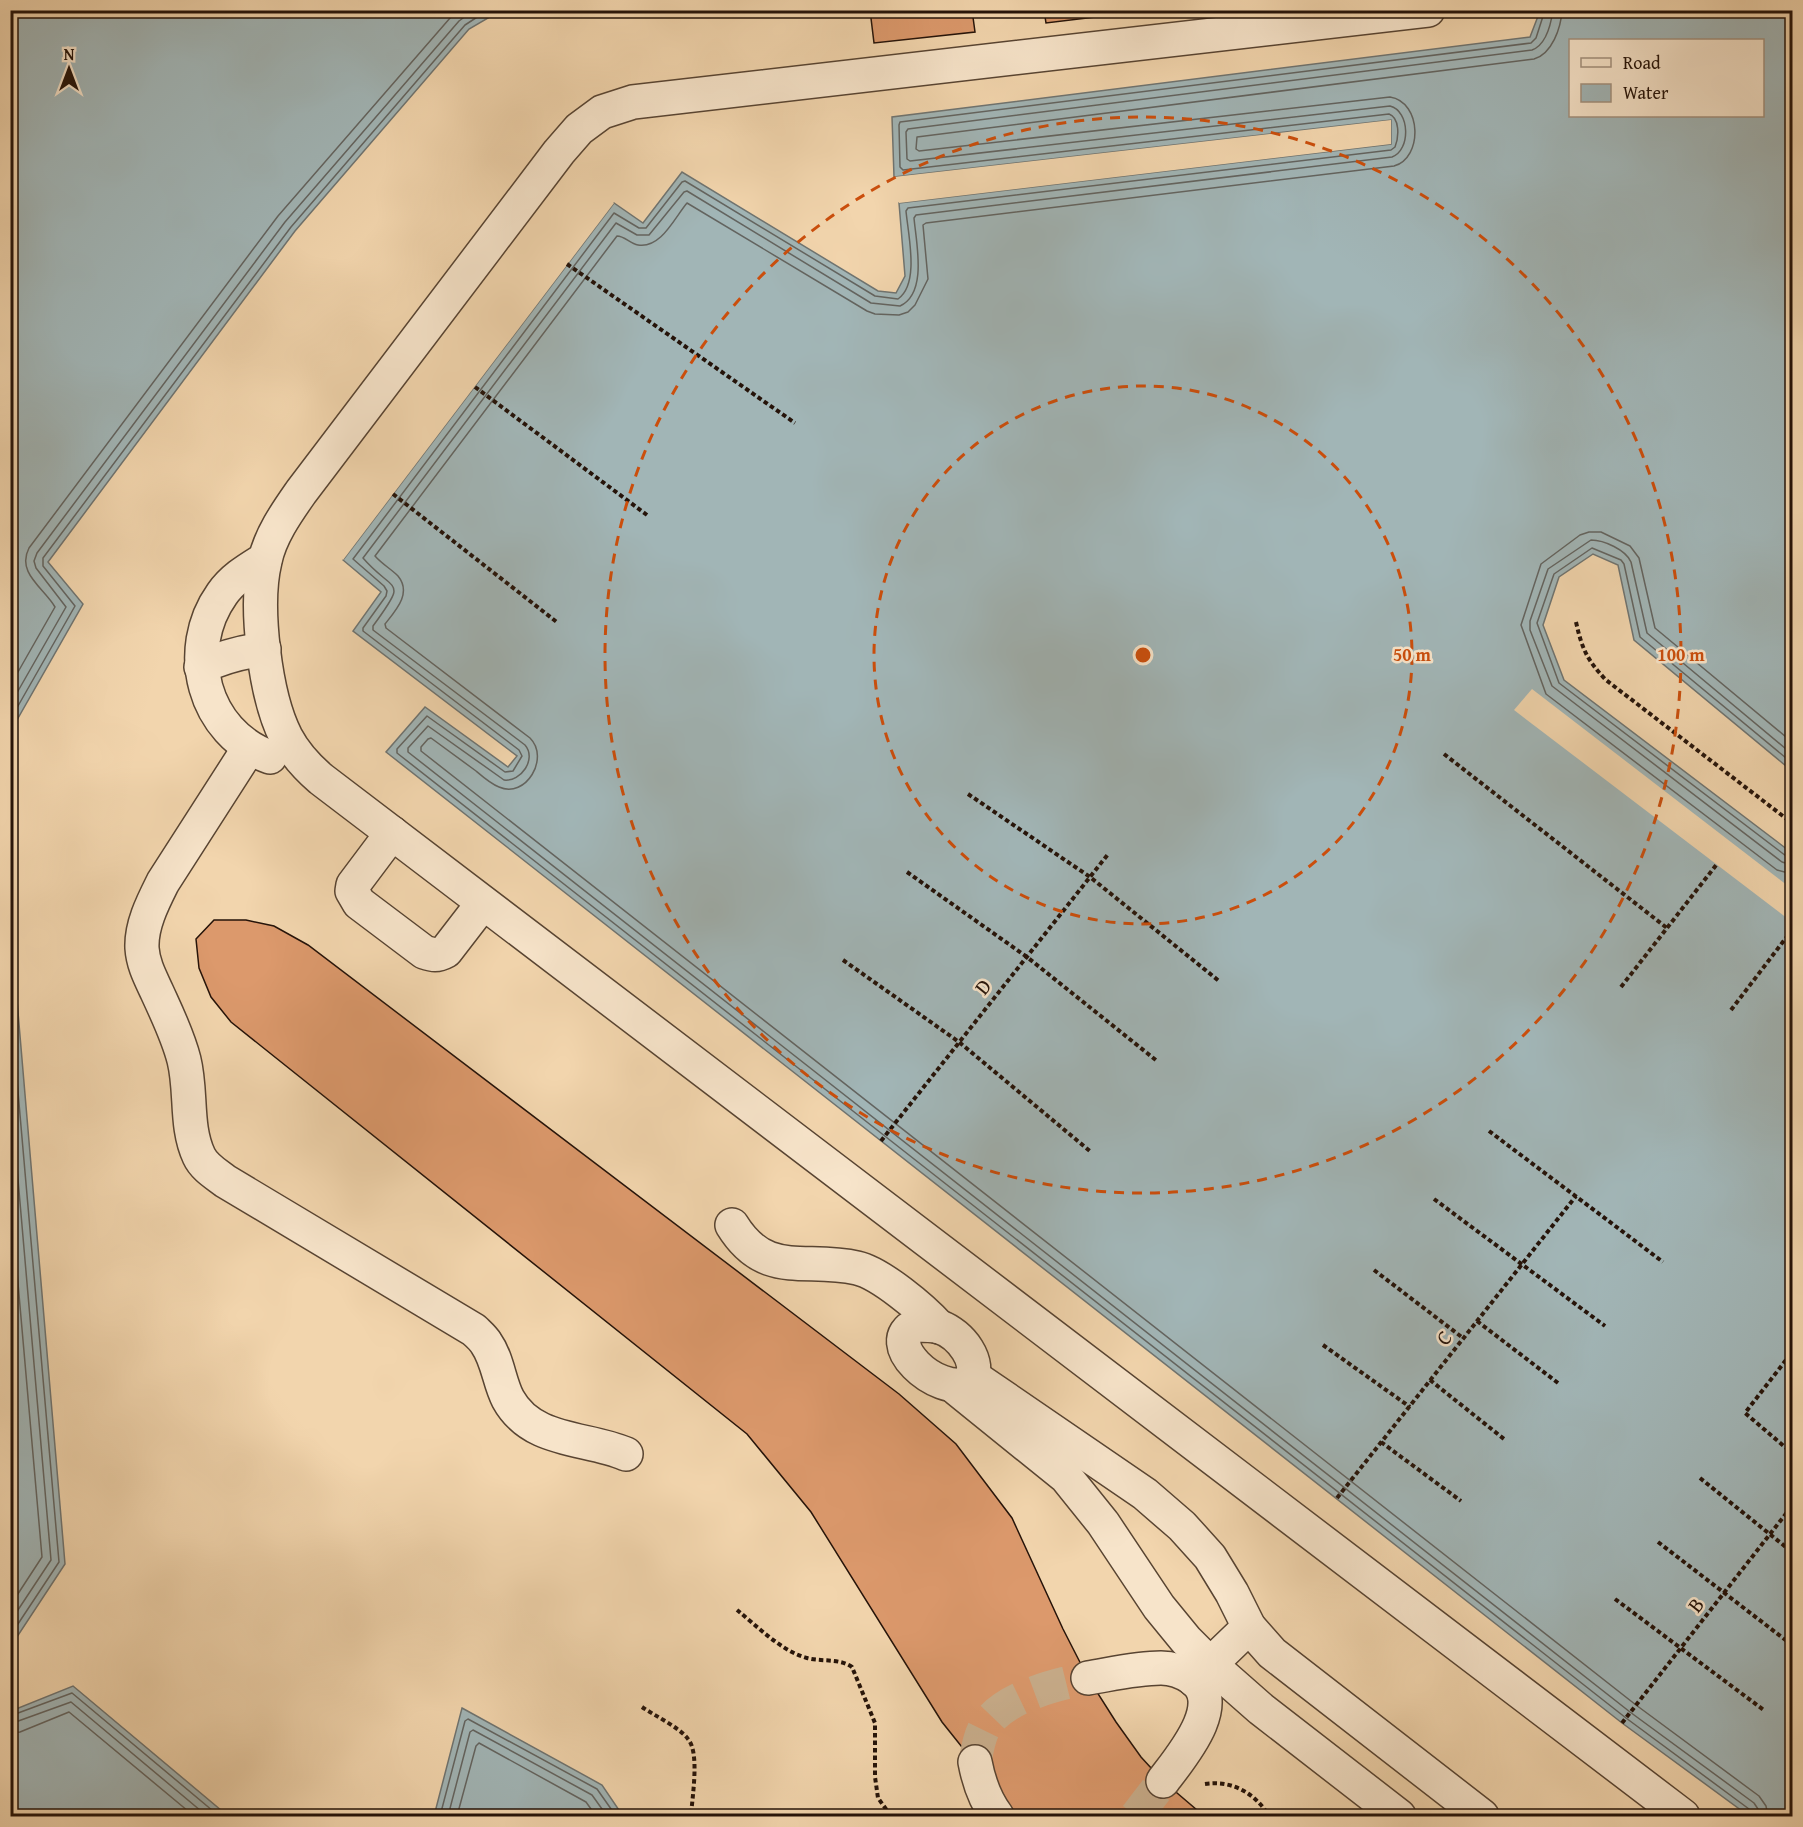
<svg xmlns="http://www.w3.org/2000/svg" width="1803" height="1827" font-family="'Gentium Book Plus',serif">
	<rect width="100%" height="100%" fill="#f2d5ad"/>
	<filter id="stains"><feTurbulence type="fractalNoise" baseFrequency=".00333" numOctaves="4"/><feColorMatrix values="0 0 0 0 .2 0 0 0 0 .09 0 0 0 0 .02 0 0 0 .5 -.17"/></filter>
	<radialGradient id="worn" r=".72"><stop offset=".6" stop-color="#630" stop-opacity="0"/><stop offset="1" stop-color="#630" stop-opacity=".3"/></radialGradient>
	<g fill="#a1b5b6" stroke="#6f7471" stroke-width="1.5" fill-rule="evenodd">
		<path d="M11,10L500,11L469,29L295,231L48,562L83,604L13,727L11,741Z"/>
		<path d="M1540,11H1792V771L1634,640L1618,565L1593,554L1559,577L1543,625L1564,680L1792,853V1816H1749L1622,1723L386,752L425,707L508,767L517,756L353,631L381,592L343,560L614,203L643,223L682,172L878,291L896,293L905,276L899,203L1391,144V120L894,177L892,117L1530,37ZM1570,40H1762V116H1570Z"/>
		<path d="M11,930L65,1564L11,1646H10Z"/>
		<path d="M73,1686L228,1816H11V1711Z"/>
		<path d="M462,1708L602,1785L623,1816H434Z"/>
	</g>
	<g fill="#f2d5ad">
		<path d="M1391,120V144L899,203L898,200L1388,141V123L895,180L894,177Z"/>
		<path d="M611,201L614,203L343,560L341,558Z"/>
		<path d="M1532,689L1792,889V922L1514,710Z"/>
	</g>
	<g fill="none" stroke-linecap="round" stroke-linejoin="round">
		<g stroke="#636460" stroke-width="1.5">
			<path d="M1545,10L1536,38L1531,43L900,122L899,125L900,167L903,170L1389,114C1400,118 1399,137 1395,147L1391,150L908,208L906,211C908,234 920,284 898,299L875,296L685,181L682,182L646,228H639L614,213L353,559L384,586L387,591L386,596L363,628V631L519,750L522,756L513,771L505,772L427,716L397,749V753L1626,1718L1749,1809L1751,1816"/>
			<path d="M1553,10C1551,24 1546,45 1532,50L908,129L906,132L907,159L910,161L1390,106C1410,111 1411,150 1392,157L916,215L914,218C916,242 928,293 900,306L871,303L687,191L684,192L649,235H637L616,223L363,558C394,594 409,577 373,626V630L525,745C537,759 521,782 504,780L428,726L408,748V752L1630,1712L1754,1803L1758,1809L1759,1816"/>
			<path d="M1562,10C1561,28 1552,54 1534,59L917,137L916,149L919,151L1390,97C1422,102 1423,158 1394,166L926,223L923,225L928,279L915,305L908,312L899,315L875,314L867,311L687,203C675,217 661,249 638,245C630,244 625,236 617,236L375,556C382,564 391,569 398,576C412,593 396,610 385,624L386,628L530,738C550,758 526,799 499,787C491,784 483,777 476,771C461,760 446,749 431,738L428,739L421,747V751L1636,1705L1759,1796L1766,1806L1768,1816"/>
			<path d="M10,686L55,607C44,588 16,573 29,548L278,216L457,10"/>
			<path d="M10,705L66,607L36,568L34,561L37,553L285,222L459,21L474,10"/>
			<path d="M10,720L75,606L43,566V558L291,227L465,25L488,10"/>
			<path d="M1792,742L1655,628L1639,558L1630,546L1601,532H1589L1580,535L1541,564L1521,625L1546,694L1777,870L1792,874"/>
			<path d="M1792,754L1647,633L1631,562C1626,550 1604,540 1591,540L1548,569L1530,621V630L1552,686L1782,862L1792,865"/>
			<path d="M1792,763L1640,637L1624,564L1621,560L1592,548L1554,574L1537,623L1559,683L1786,856L1792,858"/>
			<path d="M10,1000L59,1562L10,1636"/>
			<path d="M10,1087L51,1560L10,1622"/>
			<path d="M10,1192L42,1557L10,1606"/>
			<path d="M10,1716L72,1693L219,1816"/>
			<path d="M10,1724L71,1702L207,1816"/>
			<path d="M10,1733L20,1732L69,1712L194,1816"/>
			<path d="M440,1816L465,1721L468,1719L597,1789L616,1816"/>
			<path d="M448,1816L470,1732L473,1730L592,1795L607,1816"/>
			<path d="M457,1816L476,1746L479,1743L586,1802L596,1816"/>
		</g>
	</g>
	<g fill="#dc996c" stroke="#251309" stroke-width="1.5">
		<path d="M870,10H972L975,32L874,43Z"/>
		<path d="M1044,10H1145V11L1046,23Z"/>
		<path d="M214,920H246L274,926L308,945L899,1394L956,1444L1012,1518L1063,1629L1088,1678L1116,1722L1141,1757L1163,1781L1204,1816H1017L942,1722L811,1512L747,1434L231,1022L211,997L199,968L196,939Z"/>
	</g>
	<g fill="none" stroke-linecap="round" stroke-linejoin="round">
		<g stroke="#c9ae8c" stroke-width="33" stroke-dasharray="33 16" stroke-linecap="butt">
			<path d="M975,1762C977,1751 979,1737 985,1727C1002,1697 1058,1684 1088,1678"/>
			<path d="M1136,1816L1163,1781"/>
		</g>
		<defs>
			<g id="minor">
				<path d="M1428,10L633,102L602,112L579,129L559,152L301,492C287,512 270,536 265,561C254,606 265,696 286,737C295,754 307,767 321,779L1683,1816"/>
				<path d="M265,559C249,569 233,578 222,594C182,650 203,733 270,757"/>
				<path d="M201,667C222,657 241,652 264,649"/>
				<path d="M249,748L163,882C153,902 141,925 142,948C143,964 150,977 157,992C167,1014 178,1036 184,1060C192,1092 185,1126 199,1156C204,1167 216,1174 225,1181L474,1330C478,1334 483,1338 486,1343C498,1360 499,1382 508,1399C532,1443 586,1437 626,1454"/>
				<path d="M392,833L353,885L352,891L359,903L424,952C433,955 437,956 446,951L483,903"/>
				<path d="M732,1225C766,1280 805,1256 857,1268C880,1273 923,1309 939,1327"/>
				<path d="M916,1325C924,1325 932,1325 940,1327C960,1334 983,1362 970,1383C936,1397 878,1341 916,1325Z"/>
				<path d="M974,1377L1145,1494L1182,1526L1210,1557L1232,1593L1249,1627L1272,1653L1482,1816"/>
				<path d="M957,1389L1066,1477L1103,1523L1159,1607L1186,1640L1211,1665L1261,1709L1399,1816"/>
				<path d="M1088,1678C1112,1674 1137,1668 1161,1668C1172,1668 1183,1672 1192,1678C1228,1703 1180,1758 1163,1781"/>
				<path d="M1194,1680L1249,1627"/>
				<path d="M975,1762C979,1783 985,1800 997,1816"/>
			</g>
		</defs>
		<use href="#minor" stroke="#584432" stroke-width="36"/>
		<g stroke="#251309" stroke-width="4" stroke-dasharray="4.5 3" stroke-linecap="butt">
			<path d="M567,264L795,423"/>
			<path d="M475,387L647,515"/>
			<path d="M393,494L558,623"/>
			<path d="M1576,622C1582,649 1587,660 1606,680L1792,823"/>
			<path d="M1444,754L1667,928"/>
			<path d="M968,794L1090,877L1219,981"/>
			<path d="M907,872L1027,957L1157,1061"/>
			<path d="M843,960L959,1042L1091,1152"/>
			<path d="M1621,987L1717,864"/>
			<path d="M1731,1010L1792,930"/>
			<path d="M1489,1131L1663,1262"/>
			<path d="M881,1141L1109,853"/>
			<path d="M1434,1199L1605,1326"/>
			<path d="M1374,1270L1463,1338"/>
			<path d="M1477,1321L1558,1383"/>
			<path d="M1323,1345L1410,1407"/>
			<path d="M1786,1360L1745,1413L1792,1453"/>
			<path d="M1430,1380L1504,1439"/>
			<path d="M1381,1442L1461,1501"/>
			<path d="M1700,1478L1792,1552"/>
			<path d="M1337,1498L1576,1196"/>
			<path d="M1658,1542L1792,1645"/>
			<path d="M1615,1599L1765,1711"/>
			<path d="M737,1610C757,1626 781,1651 807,1658C822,1662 839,1658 852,1667L875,1723V1777L878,1798L891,1816"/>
			<path d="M642,1707C655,1716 679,1727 688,1739C700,1753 692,1798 691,1816"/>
			<path d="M1622,1723L1792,1506"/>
			<path d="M1205,1784C1232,1780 1255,1793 1269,1816"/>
		</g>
		<use href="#minor" stroke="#f7e4ca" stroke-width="33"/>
	</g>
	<g fill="none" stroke="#cb4e0c" stroke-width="3" stroke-dasharray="10 8">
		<circle cx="1143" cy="655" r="269"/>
		<circle cx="1143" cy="655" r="538"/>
	</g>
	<g text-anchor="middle" stroke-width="5" stroke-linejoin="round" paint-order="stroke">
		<g font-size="21" fill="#251309" stroke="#f7e4ca">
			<text transform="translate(983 987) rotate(-51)" y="7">D</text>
			<text transform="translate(1444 1338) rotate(-52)" y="7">C</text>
			<text transform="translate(1696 1605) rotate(-52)" y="7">B</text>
		</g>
	</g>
	<circle cx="1143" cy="655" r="9" fill="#cb4e0c" stroke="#f7e4ca" stroke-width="3"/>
	<g font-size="18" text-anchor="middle" font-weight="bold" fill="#cb4e0c" stroke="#f7e4ca" stroke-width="5" stroke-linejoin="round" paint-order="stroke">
		<text x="1412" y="661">50 m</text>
		<text x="1681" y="661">100 m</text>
	</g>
	<rect width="1803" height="1827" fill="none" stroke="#f2d5ad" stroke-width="36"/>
	<rect x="12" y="12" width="1779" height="1803" fill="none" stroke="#251309" stroke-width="3"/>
	<rect x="18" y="18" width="1767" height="1791" fill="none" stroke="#251309" stroke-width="1.5"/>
	<rect x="1569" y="39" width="195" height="78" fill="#f7e4ca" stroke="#a3907d" stroke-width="1.5"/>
	<rect x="1581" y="58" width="30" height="9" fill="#f7e4ca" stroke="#a3907d" stroke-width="1.5"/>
	<text x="1623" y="69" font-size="18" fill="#251309">Road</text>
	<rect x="1581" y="84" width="30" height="18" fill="#a1b5b6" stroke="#a3907d" stroke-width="1.5"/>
	<text x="1623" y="99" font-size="18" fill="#251309">Water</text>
	<g transform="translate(69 69)" stroke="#f7e4ca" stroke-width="4.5" paint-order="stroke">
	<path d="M0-4.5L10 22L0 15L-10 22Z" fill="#251309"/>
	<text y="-9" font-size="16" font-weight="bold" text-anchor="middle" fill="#251309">N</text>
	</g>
	<rect width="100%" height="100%" filter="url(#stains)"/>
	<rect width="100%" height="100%" fill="url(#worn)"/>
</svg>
